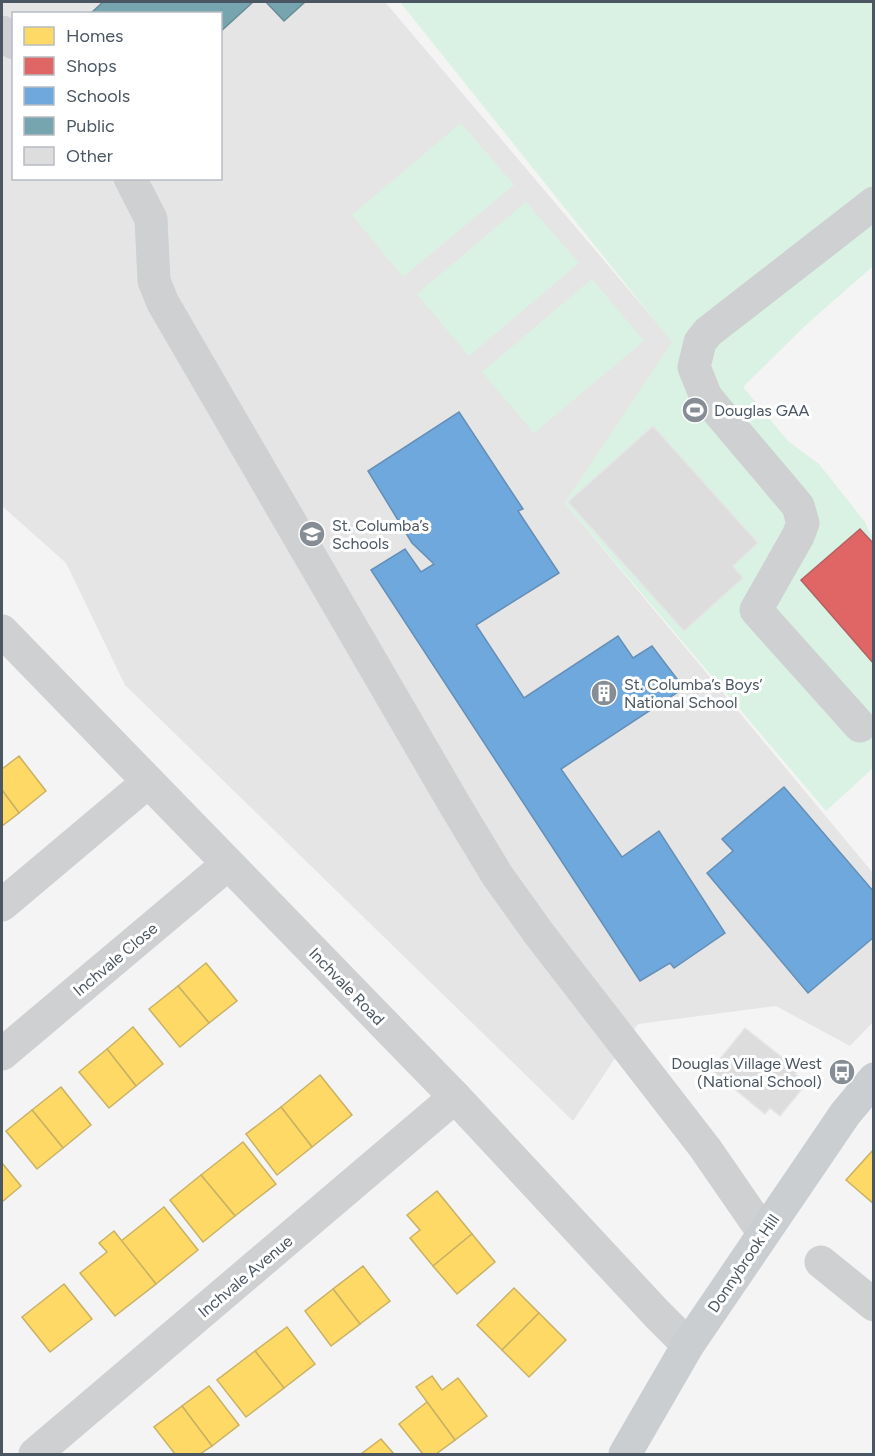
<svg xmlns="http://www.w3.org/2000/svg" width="875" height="1456" font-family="Figtree,sans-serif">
	<rect width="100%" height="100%" fill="#f4f4f4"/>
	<path fill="#e6e5e6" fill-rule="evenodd" d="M2,2H385L673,342L565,503L873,873V1022L850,1046L776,1006L638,1024L573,1121L125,685L66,563L2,506ZM14,14H220V178H14Z"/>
	<g fill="#d9f2e3">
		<path d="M400,2H873V266L806,325L743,387L788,441L819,464L865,522L870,533L873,536V768L826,811L565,503L672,342Z"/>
		<path d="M461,123L514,185L403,277L352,215Z"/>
		<path d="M526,202L579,263L469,356L417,294Z"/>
		<path d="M592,279L644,341L534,433L482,372Z"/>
	</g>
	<g fill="#ffd966" stroke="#c9b264" stroke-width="1.5">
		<path d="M19,756L46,791L19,813L2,790V769Z"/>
		<path d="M2,790L19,813L2,826Z"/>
		<path d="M206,963L237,1001L209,1023L178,986Z"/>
		<path d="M178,986L209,1023L180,1047L149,1009Z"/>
		<path d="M133,1027L163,1064L136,1086L107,1049Z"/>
		<path d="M107,1049L136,1086L109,1108L79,1072Z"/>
		<path d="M320,1075L352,1115L312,1147L281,1107Z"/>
		<path d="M61,1087L91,1125L63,1148L32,1110Z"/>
		<path d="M281,1107L312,1147L277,1175L246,1134Z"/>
		<path d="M32,1110L63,1148L37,1169L6,1131Z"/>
		<path d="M243,1142L276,1184L235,1216L201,1175Z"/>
		<path d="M874,1149V1204L846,1180Z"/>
		<path d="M2,1163L21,1186L2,1202Z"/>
		<path d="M201,1175L235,1216L203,1242L170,1200Z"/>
		<path d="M437,1191L472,1234L433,1266L410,1238L420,1230L407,1215Z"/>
		<path d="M164,1207L198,1250L156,1284L121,1241Z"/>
		<path d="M114,1231L156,1284L115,1316L80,1273L107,1252L99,1243Z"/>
		<path d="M472,1234L495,1262L457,1294L433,1266Z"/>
		<path d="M363,1266L390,1301L360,1324L333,1289Z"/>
		<path d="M64,1284L92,1319L50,1352L22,1317Z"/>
		<path d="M514,1288L539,1313L502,1350L477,1325Z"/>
		<path d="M333,1289L360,1324L331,1346L305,1311Z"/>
		<path d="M539,1313L566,1340L529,1377L502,1350Z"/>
		<path d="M287,1327L315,1364L284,1388L255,1351Z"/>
		<path d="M255,1351L284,1388L246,1417L217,1380Z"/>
		<path d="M432,1376L442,1390L458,1378L487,1416L455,1440L416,1387Z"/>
		<path d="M209,1386L239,1425L212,1446L182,1406Z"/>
		<path d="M427,1402L455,1440L436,1454H423L399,1424Z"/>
		<path d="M182,1406L212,1446L200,1454H175L154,1427Z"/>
		<path d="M381,1439L394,1454H361Z"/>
	</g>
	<path fill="#e06666" stroke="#b36164" stroke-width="1.5" d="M860,529L874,544V664L801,580Z"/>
	<g fill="#6fa8dc" stroke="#648fb7" stroke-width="1.5">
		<path d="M459,412L523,509L518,511L559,573L476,625L524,698L618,636L633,658L652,646L684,688L561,769L622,857L659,831L725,933L674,968L670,963L640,981L371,570L405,549L421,572L434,564L412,543L368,471Z"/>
		<path d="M784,787L874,892V937L808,993L707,873L733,851L722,839Z"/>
	</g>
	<g fill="#76a5af" stroke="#698d98" stroke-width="1.5">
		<path d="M103,2H253L220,32V14H90Z"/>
		<path d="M266,2H305L284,21Z"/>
	</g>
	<g fill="#ddddde" stroke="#e5e6e7" stroke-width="1.5">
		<path d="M653,426L758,543L733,566L743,578L684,631L568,502Z"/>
		<path d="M745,1028L798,1070L795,1074L807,1083L780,1116L770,1108L765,1114L711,1070Z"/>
	</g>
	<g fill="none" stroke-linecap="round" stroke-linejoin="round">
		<g stroke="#ced0d2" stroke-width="33">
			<path d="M2,32L14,43"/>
			<path d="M130,178L151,219L154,281L163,303L456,807L497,875L540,935L705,1148L763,1232"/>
			<path d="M2,631L455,1097L657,1314L688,1345"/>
			<path d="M860,726L756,610L798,536L803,523L798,506L706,397L694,367L700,342L708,332L874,203"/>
			<path d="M2,905L148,782"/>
			<path d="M2,1054L228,864"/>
			<path d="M821,1262L874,1305"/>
			<path d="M35,1454L455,1097"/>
		</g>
		<path stroke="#caced1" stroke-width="33" d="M625,1454L688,1345L845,1114L874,1079"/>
	</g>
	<defs>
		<symbol id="stadium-disc" viewBox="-11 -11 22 22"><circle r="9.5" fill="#868d94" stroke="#fff"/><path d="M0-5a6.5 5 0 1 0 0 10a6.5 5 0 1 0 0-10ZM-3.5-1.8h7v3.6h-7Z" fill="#fff"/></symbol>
		<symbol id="school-disc" viewBox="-11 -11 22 22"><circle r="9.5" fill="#868d94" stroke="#fff"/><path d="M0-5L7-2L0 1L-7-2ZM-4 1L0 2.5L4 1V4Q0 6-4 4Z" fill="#fff"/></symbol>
		<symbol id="building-disc" viewBox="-11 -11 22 22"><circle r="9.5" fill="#868d94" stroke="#fff"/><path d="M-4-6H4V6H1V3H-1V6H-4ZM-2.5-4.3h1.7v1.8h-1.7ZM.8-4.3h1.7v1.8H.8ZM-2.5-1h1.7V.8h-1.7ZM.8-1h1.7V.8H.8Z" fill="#fff"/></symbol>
		<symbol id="bus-disc" viewBox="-11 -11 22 22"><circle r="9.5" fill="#868d94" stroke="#fff"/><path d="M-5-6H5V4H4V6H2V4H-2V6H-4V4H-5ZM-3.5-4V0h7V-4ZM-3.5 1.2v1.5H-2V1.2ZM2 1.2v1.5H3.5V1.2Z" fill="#fff"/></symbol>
	</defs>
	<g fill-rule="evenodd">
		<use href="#stadium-disc" x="680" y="395" width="30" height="30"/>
		<use href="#school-disc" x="297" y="519" width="30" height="30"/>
		<use href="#building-disc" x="589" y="678" width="30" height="30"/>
		<use href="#bus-disc" x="827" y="1057" width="30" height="30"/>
	</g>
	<g text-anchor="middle" stroke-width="6" stroke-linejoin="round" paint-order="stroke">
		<g font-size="16" fill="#4a5661" stroke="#fff" text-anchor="start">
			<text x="714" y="416">Douglas GAA</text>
			<text x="332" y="531">St. Columba’s<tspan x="332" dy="18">Schools</tspan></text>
			<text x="624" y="690">St. Columba’s Boys’<tspan x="624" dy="18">National School</tspan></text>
			<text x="822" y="1069" text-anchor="end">Douglas Village West<tspan x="822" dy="18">(National School)</tspan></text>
		</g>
		<g font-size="16" fill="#4a5661" stroke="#fff">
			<text transform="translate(115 959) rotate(-40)" y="6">Inchvale Close</text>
			<text transform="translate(347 986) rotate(46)" y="6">Inchvale Road</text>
			<text transform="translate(743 1263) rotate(-56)" y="6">Donnybrook Hill</text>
			<text transform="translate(245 1276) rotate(-40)" y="6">Inchvale Avenue</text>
		</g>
	</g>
	<rect width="875" height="1456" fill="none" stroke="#4a5661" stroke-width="6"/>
	<rect x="12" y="12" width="210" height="168" fill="#ffffff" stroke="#b7bbc0" stroke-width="1.5"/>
	<rect x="24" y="27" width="30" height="18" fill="#ffd966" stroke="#b7bbc0" stroke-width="1.5"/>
	<text x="66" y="42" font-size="18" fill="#4a5661">Homes</text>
	<rect x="24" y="57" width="30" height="18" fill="#e06666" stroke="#b7bbc0" stroke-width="1.5"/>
	<text x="66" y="72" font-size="18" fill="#4a5661">Shops</text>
	<rect x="24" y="87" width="30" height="18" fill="#6fa8dc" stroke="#b7bbc0" stroke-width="1.5"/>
	<text x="66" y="102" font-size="18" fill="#4a5661">Schools</text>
	<rect x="24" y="117" width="30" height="18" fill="#76a5af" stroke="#b7bbc0" stroke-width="1.5"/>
	<text x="66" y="132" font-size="18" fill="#4a5661">Public</text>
	<rect x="24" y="147" width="30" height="18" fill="#ddddde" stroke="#b7bbc0" stroke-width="1.5"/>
	<text x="66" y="162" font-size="18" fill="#4a5661">Other</text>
</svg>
